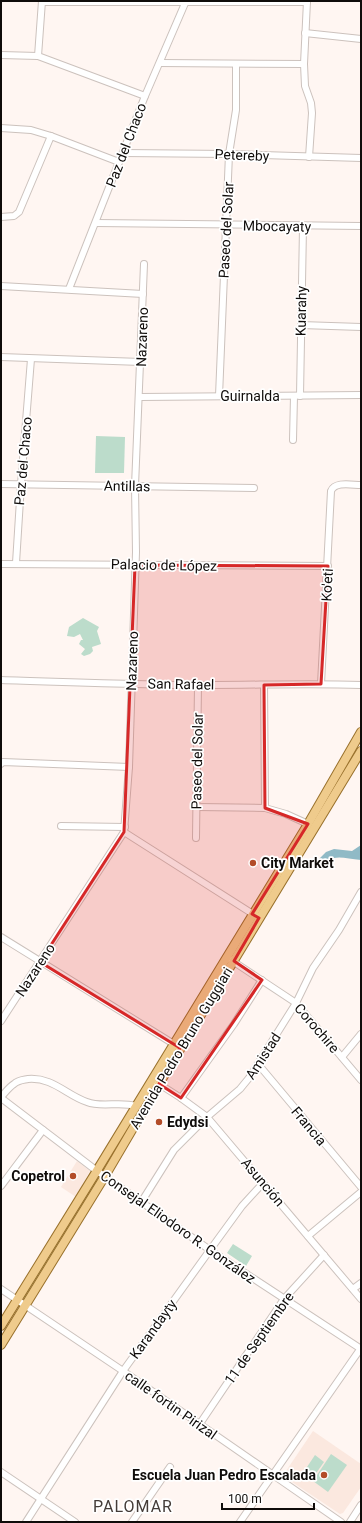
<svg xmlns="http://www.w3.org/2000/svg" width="362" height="1523" font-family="Roboto,sans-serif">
	<rect width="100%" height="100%" fill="#fff6f2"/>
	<g fill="#fbe8df">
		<path d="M77,1161L90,1171L76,1197L61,1187Z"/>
		<path d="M313,1431L361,1464V1487L343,1513L340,1514L286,1478V1471Z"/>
	</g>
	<g fill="#bcdccb">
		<path d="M96,436L125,437L124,473H95Z"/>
		<path d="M83,618L99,627L97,631L101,644L92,647L93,651L90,654L84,656L81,654L85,649L79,644L81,640H83L80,634L74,637L67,636L69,627Z"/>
		<path d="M96,1180L98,1181L24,1299L23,1297Z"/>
		<path d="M233,1244L252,1256L246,1266L227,1253Z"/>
		<path d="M331,1454L347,1465L328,1492L313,1481Z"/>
		<path d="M315,1455L324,1462L312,1479L303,1473Z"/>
	</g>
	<path fill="#90bac6" d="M361,845V860C341,858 331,852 319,870L314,867L319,859L326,852L334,849L352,851Z"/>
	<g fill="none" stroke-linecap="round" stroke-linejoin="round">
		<defs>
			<g id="minor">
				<path d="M307,1L304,64L305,86L311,103L312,113L309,157"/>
				<path d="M42,2H307"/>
				<path d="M305,33L361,39"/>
				<path d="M1,55L38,56L145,96"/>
				<path d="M38,56L42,1"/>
				<path d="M160,63L304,64"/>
				<path d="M1,128L31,130L51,136L119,162"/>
				<path d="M123,153L229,154L361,158"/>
				<path d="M1,217L14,216L19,212L51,136"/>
				<path d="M96,223L361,226"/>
				<path d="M1,286L143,294"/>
				<path d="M69,289L145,96L186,1"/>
				<path d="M301,325L361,327"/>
				<path d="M1,357L141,362"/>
				<path d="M219,396L229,154L236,110V64"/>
				<path d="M300,396L303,227"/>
				<path d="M140,397L361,395"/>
				<path d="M293,440L294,396"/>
				<path d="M1,484L254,488"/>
				<path d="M16,563L21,484L31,359"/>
				<path d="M1,564L328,566"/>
				<path d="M1,680C71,682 140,685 210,685C260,685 311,683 361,685"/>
				<path d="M321,684L331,491C335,481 352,485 361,485"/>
				<path d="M264,685L265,808"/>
				<path d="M1,764L3,762L129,767"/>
				<path d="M197,807L265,808L286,814L308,824"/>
				<path d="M61,826L125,827"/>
				<path d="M124,832L256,916"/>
				<path d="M196,838L198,685"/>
				<path d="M1,937L177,1046"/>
				<path d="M231,960L296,1003L361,1080"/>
				<path d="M1,1021L124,832L129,767L136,552L135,486L144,264"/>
				<path d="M342,1057L361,1034"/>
				<path d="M258,1064L361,1187"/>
				<path d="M156,1082L181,1098L207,1117L361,1299"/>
				<path d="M1,1097C5,1093 9,1087 14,1084C18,1080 23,1080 28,1079C53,1077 66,1095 87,1102C102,1108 119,1101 136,1106"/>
				<path d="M1,1098L97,1171L210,1250L361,1349"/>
				<path d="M181,1098L234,1024L262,980"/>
				<path d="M1,1186L43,1130"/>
				<path d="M142,1201L174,1150L207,1117L240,1089L249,1078L296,1003L313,968L339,930L361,892"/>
				<path d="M308,1236L361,1192"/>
				<path d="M1,1289L123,1371L341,1522"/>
				<path d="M353,1289L361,1283"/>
				<path d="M199,1425L284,1299L324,1255"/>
				<path d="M1,1472L75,1522"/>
				<path d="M26,1522L123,1371L210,1250L242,1206L263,1183"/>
				<path d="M132,1522L170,1467"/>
				<path d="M240,1522L361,1348"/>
				<path d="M350,1522L361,1505"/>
			</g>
			<g id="major">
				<path d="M1,1326L93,1177L308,824L361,732"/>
				<path d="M1,1345L105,1176L159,1084L361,751"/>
			</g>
		</defs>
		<use href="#minor" stroke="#ccc2bd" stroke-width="8"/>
		<use href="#major" stroke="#99712c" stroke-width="10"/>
		<use href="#minor" stroke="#fff" stroke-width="6"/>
		<use href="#major" stroke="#efcb8c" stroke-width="8"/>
	</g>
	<path fill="#d62828" fill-opacity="0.2" stroke="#d62828" stroke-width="3" stroke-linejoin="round" d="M135,565L328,566L321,684L264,685L265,808L308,824L252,914L259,918L234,961L262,980L181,1098L159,1084L180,1048L40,962L124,832Z"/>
	<g fill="#b34c28" stroke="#fff" stroke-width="1.5">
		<circle cx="253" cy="863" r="4"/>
		<circle cx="159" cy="1122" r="4"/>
		<circle cx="73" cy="1176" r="4"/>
		<circle cx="324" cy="1475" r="4"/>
	</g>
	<g text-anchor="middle" stroke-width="3.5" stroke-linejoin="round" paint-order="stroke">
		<g font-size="14" fill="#0f0c0a" stroke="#fff">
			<text transform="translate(126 145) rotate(-69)" y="5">Paz del Chaco</text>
			<text transform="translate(242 155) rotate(2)" y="5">Petereby</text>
			<text transform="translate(277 226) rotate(1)" y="5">Mbocayaty</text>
			<text transform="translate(226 230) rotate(-87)" y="5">Paseo del Solar</text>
			<text transform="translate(301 311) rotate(-89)" y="5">Kuarahy</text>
			<text transform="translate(142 337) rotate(-88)" y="5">Nazareno</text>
			<text x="250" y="401">Guirnalda</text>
			<text transform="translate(23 461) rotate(-85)" y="5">Paz del Chaco</text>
			<text transform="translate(127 486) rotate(1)" y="5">Antillas</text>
			<text transform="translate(164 565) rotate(1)" y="5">Palacio de López</text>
			<text transform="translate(327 585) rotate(-87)" y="5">Ko'eti</text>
			<text transform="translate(132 661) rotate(-88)" y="5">Nazareno</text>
			<text transform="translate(181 684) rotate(1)" y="5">San Rafael</text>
			<text transform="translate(197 761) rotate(-89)" y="5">Paseo del Solar</text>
			<text transform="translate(35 970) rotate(-57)" y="5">Nazareno</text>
			<text transform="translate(317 1028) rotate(49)" y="5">Corochire</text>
			<text transform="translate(181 1048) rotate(-59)" y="5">Avenida Pedro Bruno Guggiari</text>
			<text transform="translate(263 1056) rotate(-57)" y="5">Amistad</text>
			<text transform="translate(309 1126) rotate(50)" y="5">Francia</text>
			<text transform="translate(263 1182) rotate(50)" y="5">Asunción</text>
			<text transform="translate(178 1227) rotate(35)" y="5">Consejal Eliodoro R. González</text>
			<text transform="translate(153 1329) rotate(-54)" y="5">Karandayty</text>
			<text transform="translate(259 1338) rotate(-55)" y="5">11 de Septiembre</text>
			<text transform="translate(171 1405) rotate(35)" y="5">calle fortin Pirizal</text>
		</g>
		<g font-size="14" font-weight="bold" fill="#0f0c0a" stroke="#fff" text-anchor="start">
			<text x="261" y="868">City Market</text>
			<text x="167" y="1127">Edydsi</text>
			<text x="65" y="1181" text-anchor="end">Copetrol</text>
			<text x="316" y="1480" text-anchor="end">Escuela Juan Pedro Escalada</text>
		</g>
		<g font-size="16" letter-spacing="1" fill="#443c38" stroke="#fff">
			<text x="133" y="1512">PALOMAR</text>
		</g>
	</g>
	<rect width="362" height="1523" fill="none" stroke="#0f0c0a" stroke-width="4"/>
	<path d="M222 1503v6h92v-6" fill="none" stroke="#0f0c0a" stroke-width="2"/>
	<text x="228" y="1503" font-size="12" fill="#0f0c0a" stroke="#ffffff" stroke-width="3" paint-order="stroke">100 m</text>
</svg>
